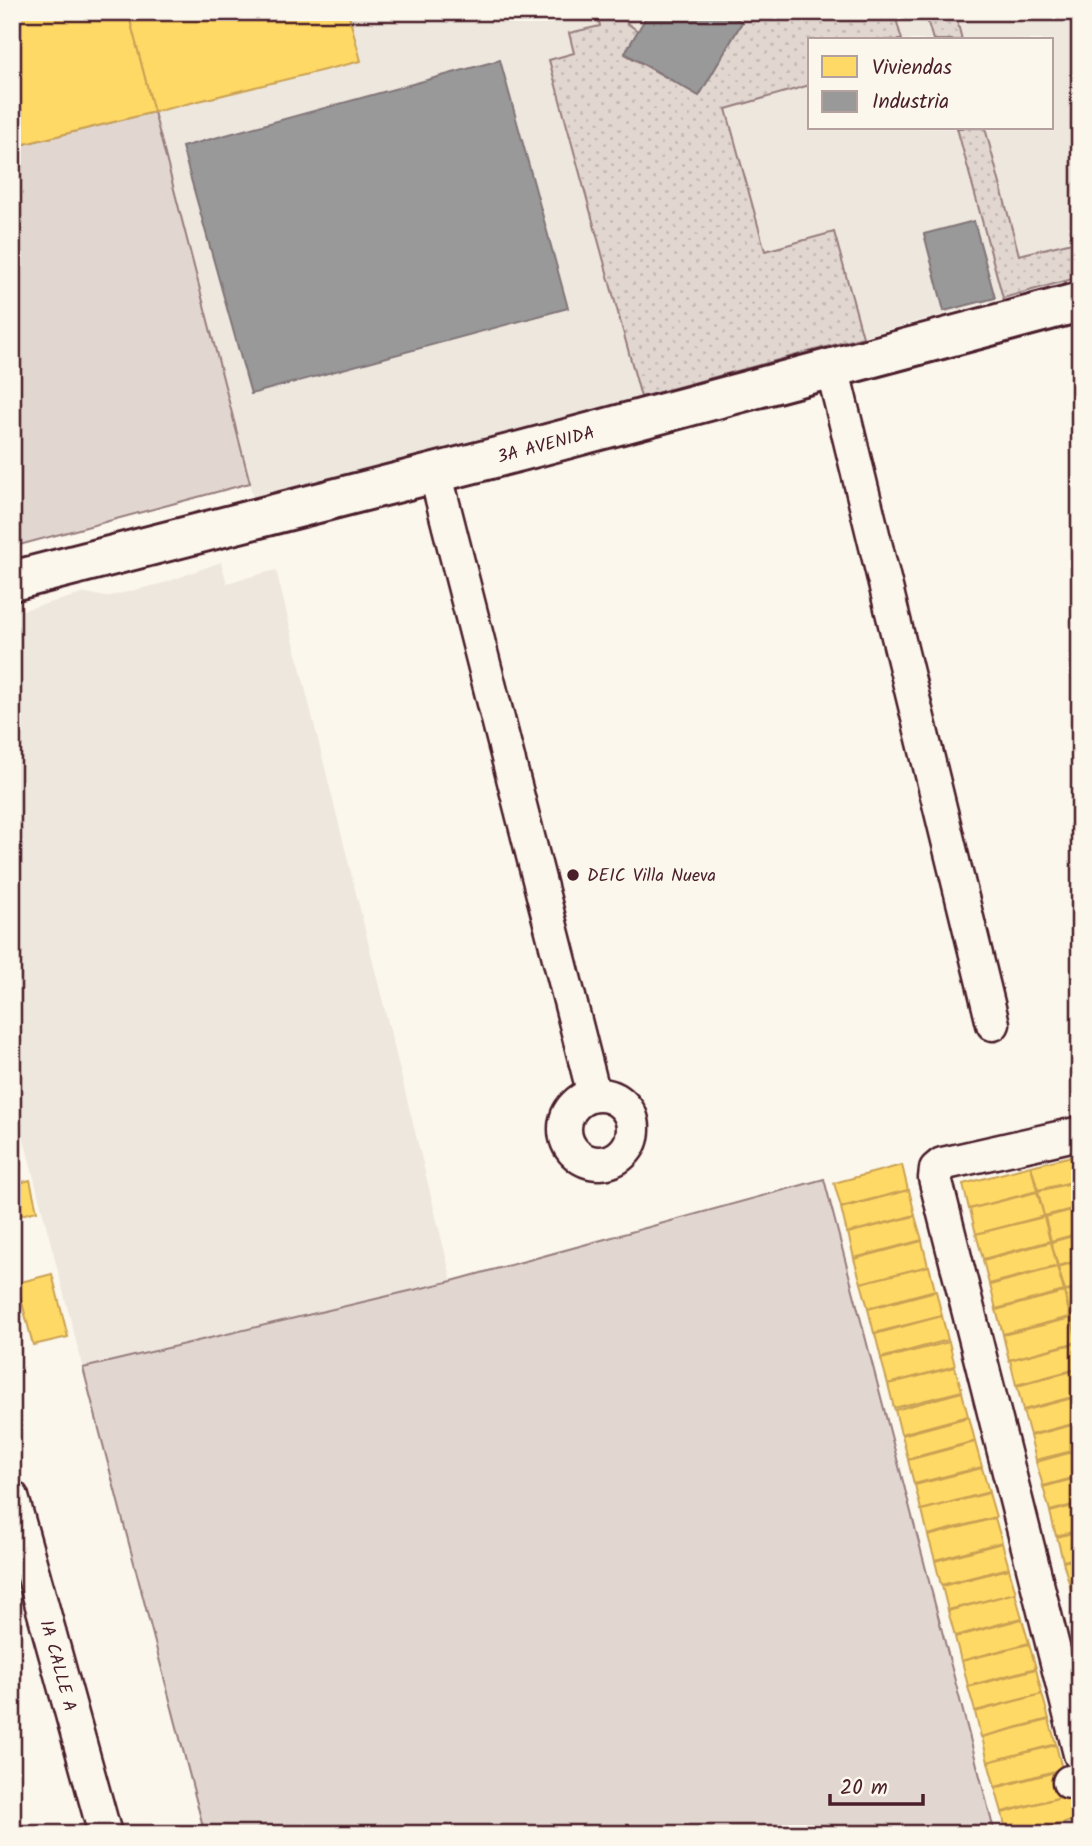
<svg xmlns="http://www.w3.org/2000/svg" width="1092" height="1846" font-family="Kalam,sans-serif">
	<defs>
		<pattern id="garden-dots" width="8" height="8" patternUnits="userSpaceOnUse" patternTransform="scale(1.75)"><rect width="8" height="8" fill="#e2d7d0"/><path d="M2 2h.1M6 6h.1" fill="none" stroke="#c3b8b3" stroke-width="1.8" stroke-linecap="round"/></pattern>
	</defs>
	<rect width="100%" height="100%" fill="#fbf7ec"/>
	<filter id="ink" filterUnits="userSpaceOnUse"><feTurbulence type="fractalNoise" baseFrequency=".0143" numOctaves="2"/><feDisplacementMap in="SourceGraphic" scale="14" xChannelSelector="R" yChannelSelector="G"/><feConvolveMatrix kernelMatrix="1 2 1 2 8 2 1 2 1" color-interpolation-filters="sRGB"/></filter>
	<g filter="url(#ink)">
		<g fill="#eee7de" fill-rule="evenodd">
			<path d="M12,12H1080V277L543,424L253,498L154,112L12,147ZM810,40H1052V128H810Z"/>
			<path d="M221,562L227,583L276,570L452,1281L83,1368L12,1093V613L86,593L106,597L164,583Z"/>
		</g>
		<g fill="#e2d7d0" stroke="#967b7e" stroke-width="2">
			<path d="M154,112L250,483L12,547V147Z"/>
			<path d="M824,1179L995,1834H205L83,1368L452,1281Z"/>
		</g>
		<g fill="url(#garden-dots)" stroke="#967b7e" stroke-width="2">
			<path d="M597,12H623L627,23L638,31L625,54L699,96L742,22L725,12H894L902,40H810V85L726,109L765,251L834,232L863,337L641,397L549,60L574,53L569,33L600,26Z"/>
			<path d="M925,12H955L962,40H933Z"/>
			<path d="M957,128H985L1019,255L1080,240V277L1003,298Z"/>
		</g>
		<g fill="#ffd966" stroke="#c9a154" stroke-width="2">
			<path d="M12,12H128L154,112L12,147Z"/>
			<path d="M128,12H348L361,61L154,112Z"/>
			<path d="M1080,1154V1180L1038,1190L1031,1166Z"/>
			<path d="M902,1165L908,1190L841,1207L834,1183Z"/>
			<path d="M1031,1166L1037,1191L969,1209L963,1184Z"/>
			<path d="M30,1180L37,1211L12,1217V1185Z"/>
			<path d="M1080,1181V1207L1044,1216L1038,1191Z"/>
			<path d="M909,1190L915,1215L847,1233L841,1208Z"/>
			<path d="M1037,1192L1044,1216L976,1234L970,1209Z"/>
			<path d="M1080,1208V1233L1051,1241L1045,1217Z"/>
			<path d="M915,1216L922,1240L854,1258L848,1233Z"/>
			<path d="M1044,1217L1050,1241L983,1259L976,1234Z"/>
			<path d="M1080,1234V1260L1058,1266L1051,1242Z"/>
			<path d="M922,1241L928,1266L861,1283L854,1259Z"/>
			<path d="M1051,1242L1057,1266L989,1284L983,1260Z"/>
			<path d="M1080,1261V1287L1065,1291L1058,1267Z"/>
			<path d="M929,1266L935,1290L868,1308L861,1283Z"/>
			<path d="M1057,1267L1064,1291L996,1309L990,1285Z"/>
			<path d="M52,1274L68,1337L33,1345L17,1283Z"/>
			<path d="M1080,1288V1314L1071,1317L1065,1292Z"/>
			<path d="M936,1291L942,1316L874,1333L868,1309Z"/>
			<path d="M1064,1292L1070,1317L1003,1334L996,1310Z"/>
			<path d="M1080,1315V1342H1078L1072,1317Z"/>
			<path d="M942,1316L948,1340L881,1358L875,1334Z"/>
			<path d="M1071,1318L1077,1342L1009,1360L1003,1335Z"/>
			<path d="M949,1342L955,1366L888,1384L881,1359Z"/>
			<path d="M1077,1343L1080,1368L1016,1385L1010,1360Z"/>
			<path d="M955,1367L962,1391L894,1408L888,1384Z"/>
			<path d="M1080,1369V1395L1023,1410L1017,1386Z"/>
			<path d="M962,1392L968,1416L901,1434L895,1410Z"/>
			<path d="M1080,1396V1422L1030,1435L1023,1411Z"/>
			<path d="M969,1417L975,1441L908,1459L902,1435Z"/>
			<path d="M1080,1423V1449L1036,1460L1030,1436Z"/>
			<path d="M975,1442L982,1467L914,1484L908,1460Z"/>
			<path d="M1080,1450V1476L1043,1486L1036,1462Z"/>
			<path d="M982,1468L989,1492L921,1510L915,1485Z"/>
			<path d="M1080,1477V1503L1050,1511L1043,1487Z"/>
			<path d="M989,1493L996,1517L928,1535L922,1510Z"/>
			<path d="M1080,1504V1530L1056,1536L1050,1512Z"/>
			<path d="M995,1518L1002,1542L935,1560L928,1536Z"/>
			<path d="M1080,1531V1557L1063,1561L1057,1537Z"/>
			<path d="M1002,1543L1009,1568L941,1585L935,1561Z"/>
			<path d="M1080,1558V1584L1070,1586L1063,1562Z"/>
			<path d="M1009,1569L1016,1593L948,1610L942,1586Z"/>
			<path d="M1080,1585V1611L1077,1612L1070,1588Z"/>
			<path d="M1015,1593L1022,1618L955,1636L948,1611Z"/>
			<path d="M1022,1619L1029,1643L961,1661L955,1637Z"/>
			<path d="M1029,1644L1036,1668L968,1686L962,1661Z"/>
			<path d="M1036,1669L1042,1694L975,1711L968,1687Z"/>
			<path d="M1042,1694L1049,1719L981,1737L975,1712Z"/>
			<path d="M1049,1720L1056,1744L988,1762L982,1737Z"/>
			<path d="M1056,1745L1062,1769L995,1787L988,1762Z"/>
			<path d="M1063,1770L1069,1795L1002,1812L995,1788Z"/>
			<path d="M1069,1795L1076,1820L1022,1834H1007L1002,1813Z"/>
		</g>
		<g fill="#999" stroke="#817478" stroke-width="2">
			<path d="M649,12H725L742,22L699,96L625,53Z"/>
			<path d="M500,60L568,308L251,394L182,147Z"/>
			<path d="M974,221L995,298L944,311L924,234Z"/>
		</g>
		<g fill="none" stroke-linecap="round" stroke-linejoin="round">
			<defs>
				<g id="minor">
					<path d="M832,367L993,1024"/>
					<path d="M435,472L594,1095"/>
					<circle cx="599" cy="1129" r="34"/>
					<path d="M1080,1133L942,1164L936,1169L935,1178L1080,1754"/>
					<path id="s1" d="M12,1497L105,1834"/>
					<path d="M1069,1782L1080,1780"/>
				</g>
				<g id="tertiary">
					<path id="s2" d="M12,581L521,451L1080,302"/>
				</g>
			</defs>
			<use href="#minor" stroke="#4a1f2b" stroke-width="37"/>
			<use href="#tertiary" stroke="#4a1f2b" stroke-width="44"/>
			<use href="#minor" stroke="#fbf7ec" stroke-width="32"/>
			<use href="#tertiary" stroke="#fbf7ec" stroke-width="38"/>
		</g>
	</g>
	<circle fill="#4a1f2b" stroke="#fbf7ec" stroke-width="2.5" cx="573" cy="875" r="7"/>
	<g text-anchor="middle" stroke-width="7" stroke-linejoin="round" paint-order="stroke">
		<g font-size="18" fill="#4a1f2b" stroke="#fbf7ec">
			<text dy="6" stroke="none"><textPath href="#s2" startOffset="551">3A AVENIDA</textPath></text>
			<text dy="6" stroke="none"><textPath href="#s1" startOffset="175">1A CALLE A</textPath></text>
		</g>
		<g font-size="18" fill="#4a1f2b" stroke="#fbf7ec" text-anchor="start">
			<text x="587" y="881">DEIC Villa Nueva</text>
		</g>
	</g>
	<rect width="1092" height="1846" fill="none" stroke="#fbf7ec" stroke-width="42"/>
	<rect x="21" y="21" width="1050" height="1804" fill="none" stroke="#4a1f2b" stroke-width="2.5" filter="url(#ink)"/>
	<rect x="808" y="38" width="245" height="91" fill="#fbf7ec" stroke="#b4a19f" stroke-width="2"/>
	<rect x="822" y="56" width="35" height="21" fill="#ffd966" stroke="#b4a19f" stroke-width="2"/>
	<text x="872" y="74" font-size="21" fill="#4a1f2b">Viviendas</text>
	<rect x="822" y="91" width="35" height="21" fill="#999999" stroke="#b4a19f" stroke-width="2"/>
	<text x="872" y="108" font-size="21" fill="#4a1f2b">Industria</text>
	<path d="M830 1794v10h93v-10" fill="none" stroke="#4a1f2b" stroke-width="3.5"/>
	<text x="840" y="1794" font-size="21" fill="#4a1f2b" stroke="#fbf7ec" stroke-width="5" paint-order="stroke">20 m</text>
</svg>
